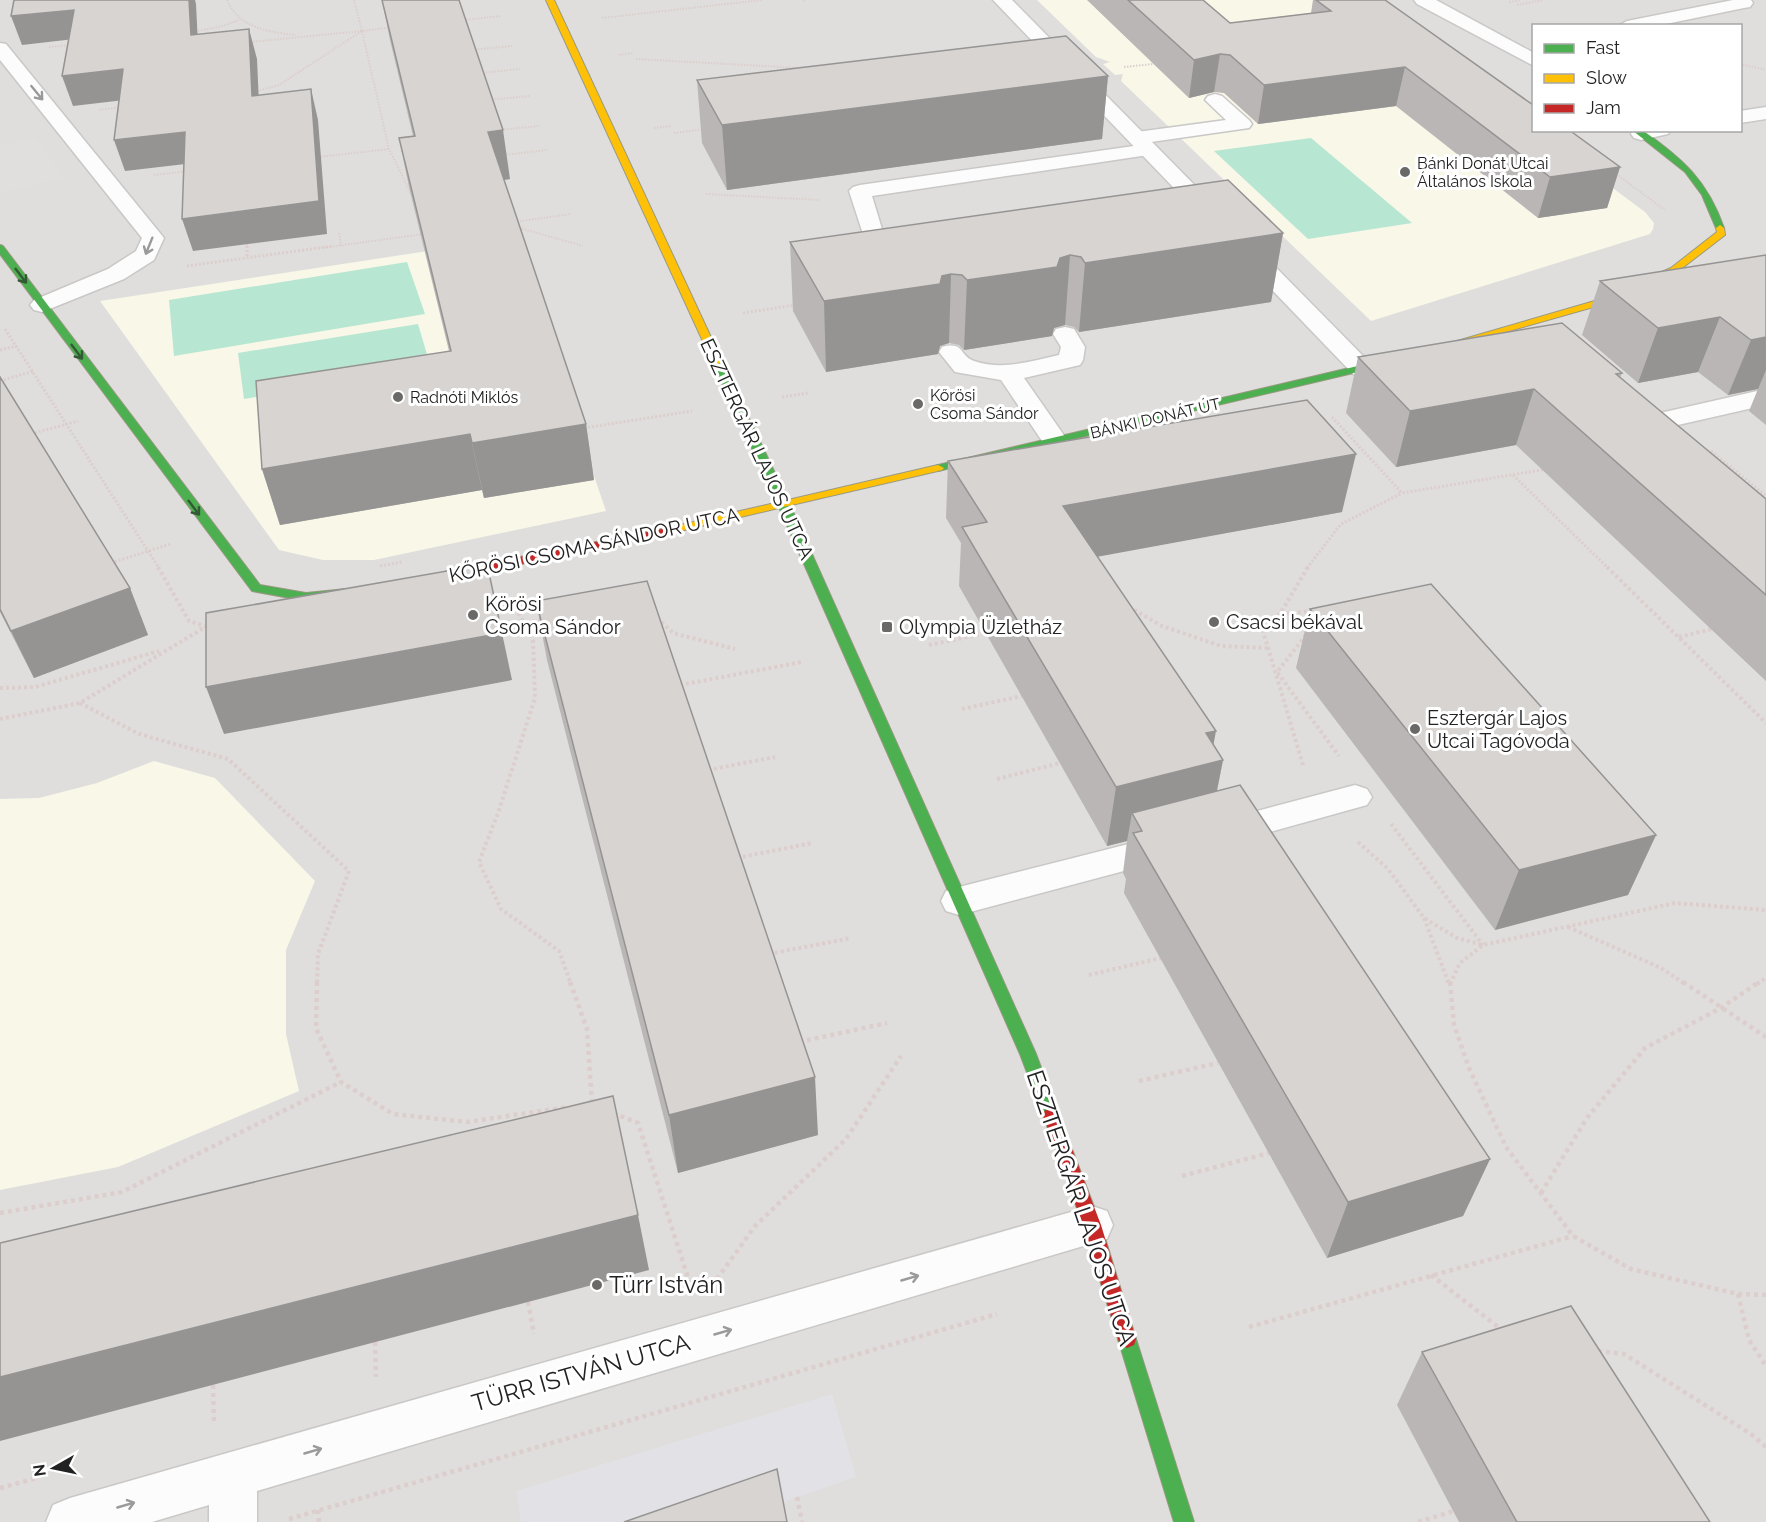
<svg xmlns="http://www.w3.org/2000/svg" width="1766" height="1522" font-family="Raleway,sans-serif">
	<rect width="100%" height="100%" fill="#f0eeeb"/>
	<path fill="#dfdedc" fill-rule="evenodd" d="M0,0H1766V1522H0ZM1534,26H1740V130H1534Z"/>
	<g fill="#f8f7e8">
		<path d="M1037,0H1360L1645,212L1654,223L1653,229L1650,234L1371,321L1121,81L1123,74L1115,75L1103,64L1110,62L1096,57Z"/>
		<path d="M513,238L606,511L374,560H323L279,550L100,301Z"/>
		<path d="M154,761L215,778L315,881L286,950V1034L299,1091L118,1167L0,1190V799L39,798L97,783Z"/>
	</g>
	<g fill="#b7e6d2">
		<path d="M1311,138L1412,223L1308,239L1214,151Z"/>
		<path d="M407,262L425,314L174,356L169,300Z"/>
		<path d="M418,324L431,368L244,399L238,353Z"/>
	</g>
	<path fill="#e0dfde" d="M35,138L65,177L0,193V146Z"/>
	<path fill="#e2e1e5" d="M832,1394L856,1477L725,1522H521L516,1491Z"/>
	<g fill="none" stroke-linecap="round" stroke-linejoin="round">
		<defs>
			<g id="lane">
				<path d="M1215,94L1222,96L1249,120L1252,124L1249,128L1137,144L1130,142L1127,138L1130,134L1137,132L1226,120L1205,100L1208,96Z"/>
				<path d="M1148,144L1155,146L1158,150L1155,154L872,196L882,229L915,259L912,264L904,266L896,264L864,237L849,191L853,187L860,185Z"/>
				<path d="M1065,327L1074,329L1085,347L1083,360L1080,365L1024,378L1068,441L1064,447L1055,449L1046,447L1001,380L955,372L939,352L942,347C965,341 959,356 974,361C1003,371 1031,361 1059,355L1061,347L1053,334L1056,329Z"/>
			</g>
			<g id="street">
				<path d="M993,0H1012L1371,364L1374,369L1371,374L1362,376L1353,374Z"/>
				<path d="M1414,0H1436L1534,53V66L1417,4Z"/>
				<path d="M1733,0H1751L1753,3L1750,7L1744,8L1656,26H1618L1627,21Z"/>
				<path d="M0,43L6,44L164,238L154,260L124,279L42,312L34,310L30,305L34,300L108,269L136,251L142,238L0,60Z"/>
				<path d="M1766,107V119L1740,123V111Z"/>
				<path d="M1633,130H1671L1668,134L1641,140L1634,138L1631,134Z"/>
				<path d="M1766,389V405L1647,432L1638,430L1634,424L1638,418Z"/>
				<path d="M1355,785L1367,789L1372,797L1367,805L1220,846L1208,842L1203,833L1208,824Z"/>
				<path d="M1168,834L1180,838L1185,847L1180,856L959,915L946,911L941,901L946,891L959,887Z"/>
				<path d="M1092,1206L1107,1211L1113,1225L1107,1239L257,1491V1522H209V1505L152,1522H46L53,1505L70,1498Z"/>
			</g>
			<g id="fast">
				<path d="M1632,130H1642C1683,159 1707,180 1724,228L1723,230L1716,228L1702,195L1685,172Z"/>
				<path d="M0,245L3,246L260,585L306,593L346,589L352,593L350,596L306,601L252,591L0,254Z"/>
				<path d="M1400,356L1404,357V361L938,471L932,468L938,465Z"/>
				<path d="M717,358L722,361L790,505L1036,1054L1059,1115L1057,1120L1051,1122L1045,1120L1043,1115L1020,1054L778,505L712,361Z"/>
				<path d="M1127,1330L1134,1333L1136,1339L1194,1522H1174L1118,1339L1120,1333Z"/>
			</g>
			<g id="slow">
				<path d="M546,0H554L722,361L721,363L717,364L712,361Z"/>
				<path d="M1720,225L1724,228L1725,235L1677,272L1604,304L1404,361L1400,362L1395,359L1598,300L1671,268L1717,232L1716,228Z"/>
				<path d="M938,465L944,468L942,470L667,534L661,531L667,528Z"/>
			</g>
			<g id="jam">
				<path d="M667,528L671,529L673,531L671,533L444,580L438,576L444,572Z"/>
				<path d="M1051,1108L1057,1110L1059,1115L1101,1225L1136,1339L1134,1345L1127,1348L1120,1345L1118,1339L1083,1225L1043,1115L1045,1110Z"/>
			</g>
		</defs>
		<use href="#lane" stroke="#c9c8c7" stroke-width="3"/>
		<use href="#street" stroke="#c9c8c7" stroke-width="3"/>
		<use href="#fast" stroke="#999a82" stroke-width="2"/>
		<use href="#slow" stroke="#999a82" stroke-width="2"/>
		<use href="#jam" stroke="#999a82" stroke-width="2"/>
		<g stroke="#dccecd" stroke-width="2" stroke-dasharray="1.5 1.5" stroke-linecap="butt">
			<path d="M227,0C239,28 268,32 296,35"/>
			<path d="M354,0L362,31L393,27"/>
			<path d="M804,0L806,2"/>
			<path d="M1509,2L1520,0"/>
			<path d="M1517,5L1543,0"/>
			<path d="M602,18L762,0"/>
			<path d="M463,20L501,16"/>
			<path d="M362,31L389,149L413,198"/>
			<path d="M192,32L223,26L239,20"/>
			<path d="M250,42L362,31"/>
			<path d="M49,47L72,45"/>
			<path d="M472,50L512,46"/>
			<path d="M619,55L633,53"/>
			<path d="M636,59L800,68"/>
			<path d="M1740,64L1766,70"/>
			<path d="M1124,67L1153,64"/>
			<path d="M480,73L520,69"/>
			<path d="M254,92L279,85L362,31"/>
			<path d="M489,100L529,96"/>
			<path d="M99,110L122,107"/>
			<path d="M654,128L671,126"/>
			<path d="M498,130L540,126"/>
			<path d="M674,133L706,129"/>
			<path d="M503,155L548,150"/>
			<path d="M318,157L389,149"/>
			<path d="M1616,174L1665,210"/>
			<path d="M154,175L188,171"/>
			<path d="M706,194L819,200"/>
			<path d="M514,222L571,214"/>
			<path d="M516,227L583,246"/>
			<path d="M339,233L341,246"/>
			<path d="M247,244V248"/>
			<path d="M321,248L424,234"/>
		</g>
		<g stroke="#dccecd" stroke-width="3" stroke-dasharray="2 2" stroke-linecap="butt">
			<path d="M247,246V258"/>
			<path d="M187,266L333,246"/>
			<path d="M743,313L795,305"/>
			<path d="M5,329L159,568"/>
			<path d="M0,350L16,346"/>
			<path d="M0,381L34,371"/>
			<path d="M782,397L808,393"/>
			<path d="M1332,417L1402,493L1547,469"/>
			<path d="M584,428L692,411"/>
			<path d="M31,434L78,421"/>
			<path d="M1711,451L1766,496"/>
			<path d="M1513,475L1608,568"/>
			<path d="M111,563L170,544"/>
			<path d="M380,566L402,562"/>
			<path d="M1307,568L1341,524L1402,493"/>
		</g>
		<g stroke="#dccecd" stroke-width="4" stroke-dasharray="3 3" stroke-linecap="butt">
			<path d="M158,567L189,621L211,628"/>
			<path d="M1607,567L1766,723"/>
			<path d="M514,602L521,619L529,622L543,621"/>
			<path d="M1129,607L1162,626L1221,646L1270,648"/>
			<path d="M1280,614L1313,611"/>
			<path d="M657,618L673,633L735,649"/>
			<path d="M521,619L533,640L535,698L498,813L479,862L501,909L559,951L571,984"/>
			<path d="M1306,635L1277,672L1339,756"/>
			<path d="M1679,637L1712,629"/>
			<path d="M929,645L986,633"/>
			<path d="M680,685L802,662"/>
			<path d="M0,688L35,687L159,651"/>
			<path d="M80,703L139,734L228,759L349,871L318,954L317,984"/>
			<path d="M962,709L1022,696"/>
			<path d="M0,719L80,703L205,627"/>
			<path d="M1303,765L1263,631L1270,620L1280,614L1308,567"/>
			<path d="M708,770L775,757"/>
			<path d="M997,779L1060,763"/>
			<path d="M1391,824L1483,945"/>
			<path d="M1358,842L1388,869L1424,918L1457,938L1483,945"/>
			<path d="M737,858L812,843"/>
			<path d="M1424,918L1449,984"/>
			<path d="M1568,927L1661,968L1685,984"/>
			<path d="M769,954L851,938"/>
			<path d="M1089,975L1161,958"/>
			<path d="M1450,984L1460,963L1483,945L1675,903L1766,910"/>
			<path d="M1757,984L1766,978"/>
		</g>
		<g stroke="#dccecd" stroke-width="4.5" stroke-dasharray="4 4" stroke-linecap="butt">
			<path d="M317,982L316,1028L341,1082L393,1114L467,1122L568,1107"/>
			<path d="M570,982L587,1029L592,1104"/>
			<path d="M1450,982L1454,1025L1469,1068L1506,1147L1573,1236L1631,1269L1738,1294L1766,1295"/>
			<path d="M1683,982L1766,1037"/>
			<path d="M799,1042L887,1023"/>
			<path d="M1139,1081L1218,1063"/>
			<path d="M613,1113L638,1123L691,1287"/>
			<path d="M1182,1176L1269,1153"/>
			<path d="M1541,1193L1587,1118L1645,1048L1721,1008L1759,982"/>
			<path d="M0,1213L122,1192L341,1082"/>
			<path d="M1431,1275L1502,1330"/>
			<path d="M717,1279L755,1226L846,1139L901,1056"/>
			<path d="M1738,1294L1749,1340L1766,1366"/>
			<path d="M528,1302L534,1334"/>
			<path d="M1249,1327L1573,1236"/>
			<path d="M375,1342L376,1377"/>
			<path d="M1598,1351L1624,1354L1751,1434L1766,1447"/>
			<path d="M213,1385L214,1423"/>
			<path d="M0,1488L37,1478"/>
			<path d="M797,1497L802,1522"/>
			<path d="M318,1510L319,1522"/>
			<path d="M289,1519L997,1314"/>
			<path d="M1418,1522L1454,1511"/>
		</g>
		<use href="#lane" fill="#fdfcfc" fill-rule="evenodd"/>
		<use href="#street" fill="#fdfcfc" fill-rule="evenodd"/>
		<use href="#fast" fill="#4caf50" fill-rule="evenodd"/>
		<use href="#slow" fill="#ffc107" fill-rule="evenodd"/>
		<use href="#jam" fill="#c62828" fill-rule="evenodd"/>
	</g>
	<g fill="#b9b6b5">
		<path d="M382,0L510,179L504,180L586,424L594,480L484,498L482,490L280,525L262,469L449,351L409,187L399,138L413,136L390,40Z"/>
		<path d="M1087,0H1203L1230,23L1311,13L1313,0H1385L1620,167L1607,208L1538,218L1396,106L1258,124L1224,93L1214,92L1189,98Z"/>
		<path d="M1108,76L1102,139L727,190L702,143L697,80Z"/>
		<path d="M1283,233L1271,302L1079,332L1074,327L1065,325L1054,328L1052,336L964,350L959,345L949,343L940,346L938,354L826,372L793,311L790,242Z"/>
		<path d="M1766,255V425L1749,411L1758,389L1728,395L1698,372L1638,383L1582,335L1600,281Z"/>
		<path d="M1358,357L1622,373L1620,378L1766,499V681L1516,445L1396,467L1346,413Z"/>
		<path d="M0,377L130,588L148,635L34,678L0,612Z"/>
		<path d="M948,461L1342,512L1097,556L1223,760L1217,791L1490,1159L1463,1216L1327,1258L1124,893L1126,879L1123,873L1127,841L1107,846L959,586L961,543L946,518Z"/>
		<path d="M536,601L818,1135L678,1173L547,660Z"/>
		<path d="M1310,609L1656,835L1628,895L1495,930L1296,668Z"/>
		<path d="M1422,1352L1710,1522H1459L1397,1405Z"/>
	</g>
	<g fill="#969493">
		<path d="M189,0H195L196,4L199,65L191,35Z"/>
		<path d="M74,10L83,38L22,45L11,16Z"/>
		<path d="M249,29L257,59L260,126L252,96Z"/>
		<path d="M1220,54L1214,92L1189,98L1194,60Z"/>
		<path d="M1405,67L1396,106L1258,124L1264,85Z"/>
		<path d="M123,69L133,99L73,106L62,76Z"/>
		<path d="M1108,76L1102,139L727,190L722,125Z"/>
		<path d="M311,89L318,120L327,234L193,251L182,219Z"/>
		<path d="M503,130L510,179L496,181L488,132Z"/>
		<path d="M185,132L194,163L125,171L114,140Z"/>
		<path d="M1620,167L1607,208L1538,218L1550,177Z"/>
		<path d="M1283,233L1271,302L1079,332L1085,263Z"/>
		<path d="M1070,255L1065,325L1054,328L1052,336L964,350L967,280Z"/>
		<path d="M951,274L949,343L940,346L938,354L826,372L824,301Z"/>
		<path d="M1720,317L1698,372L1638,383L1658,328Z"/>
		<path d="M1766,337V370L1758,389L1728,395L1751,340Z"/>
		<path d="M1534,389L1516,445L1396,467L1410,411Z"/>
		<path d="M586,424L594,480L484,498L472,443Z"/>
		<path d="M470,434L482,490L280,525L262,469Z"/>
		<path d="M1356,454L1342,512L1058,564L1063,506Z"/>
		<path d="M130,588L148,635L34,678L11,631Z"/>
		<path d="M502,633L512,680L224,734L206,687Z"/>
		<path d="M1216,731L1210,763L1223,760L1211,820L1132,813L1127,841L1107,846L1116,787L1206,733Z"/>
		<path d="M1656,835L1628,895L1495,930L1519,870Z"/>
		<path d="M815,1077L818,1135L678,1173L669,1115Z"/>
		<path d="M1490,1159L1463,1216L1327,1258L1348,1202Z"/>
		<path d="M638,1215L649,1270L0,1441V1377Z"/>
	</g>
	<g fill="#d7d4d2" stroke="#969493" stroke-width="1.5">
		<path d="M14,0H189L191,35L249,29L252,96L311,89L319,201L182,219L185,132L114,140L123,69L62,76L74,10L11,16Z"/>
		<path d="M382,0H459L503,130L488,132L586,424L472,443L470,434L262,469L256,381L451,351L399,138L415,136Z"/>
		<path d="M1128,0H1203L1230,23L1331,11L1316,0H1385L1533,105V130H1569L1620,167L1550,177L1405,67L1264,85L1230,55L1220,54L1194,60Z"/>
		<path d="M1066,36L1108,76L722,125L697,80Z"/>
		<path d="M1228,180L1283,233L1085,263L1081,257L1070,255L1060,258L1057,267L967,280L962,275L951,274L942,276L940,284L824,301L790,242Z"/>
		<path d="M1766,255V337L1751,340L1720,317L1658,328L1600,281Z"/>
		<path d="M1562,323L1622,373L1616,374L1766,499V595L1534,389L1410,411L1358,357Z"/>
		<path d="M0,377L130,588L11,631L0,609Z"/>
		<path d="M1307,400L1356,454L1063,506L1216,731L1206,733L1223,760L1116,787L962,527L987,522L948,461Z"/>
		<path d="M487,564L502,633L206,687V613Z"/>
		<path d="M647,581L815,1077L669,1115L536,601Z"/>
		<path d="M1431,584L1656,835L1519,870L1310,609Z"/>
		<path d="M1240,785L1490,1159L1348,1202L1133,833L1142,831L1132,813Z"/>
		<path d="M613,1096L638,1215L0,1377V1243Z"/>
		<path d="M1571,1306L1710,1522H1517L1422,1352Z"/>
		<path d="M777,1469L787,1522H624Z"/>
	</g>
	<defs><path id="oneway-shaft" d="M-6 0H5M1.5-3L5.5 0L1.5 3" fill="none" stroke-width="1.6" stroke-linecap="round" stroke-linejoin="round" transform="scale(1.5)"/></defs>
	<g stroke="#9a9a9a">
		<use href="#oneway-shaft" transform="translate(37 93) rotate(51)"/>
		<use href="#oneway-shaft" transform="translate(149 246) rotate(112)"/>
		<use href="#oneway-shaft" transform="translate(910 1278) rotate(-16)"/>
		<use href="#oneway-shaft" transform="translate(723 1332) rotate(-16)"/>
		<use href="#oneway-shaft" transform="translate(313 1451) rotate(-16)"/>
		<use href="#oneway-shaft" transform="translate(126 1505) rotate(-16)"/>
	</g>
	<g stroke="#335a34">
		<use href="#oneway-shaft" transform="translate(21 276) rotate(53)"/>
		<use href="#oneway-shaft" transform="translate(77 352) rotate(53)"/>
		<use href="#oneway-shaft" transform="translate(194 508) rotate(53)"/>
	</g>
	<g fill="#6a6968" stroke="#fff" stroke-width="2">
		<circle cx="1405" cy="172" r="6"/>
		<circle cx="398" cy="397" r="6"/>
		<circle cx="918" cy="404" r="6"/>
		<circle cx="473" cy="615" r="6"/>
		<circle cx="1214" cy="622" r="6"/>
		<rect x="881" y="621" width="12" height="12" rx="3"/>
		<circle cx="1415" cy="729" r="6"/>
		<circle cx="597" cy="1285" r="6"/>
	</g>
	<g text-anchor="middle" stroke-width="6" stroke-linejoin="round" paint-order="stroke">
		<g font-size="16" fill="#222" stroke="#fff" text-anchor="start">
			<text x="1417" y="169">Bánki Donát Utcai<tspan x="1417" dy="18">Általános Iskola</tspan></text>
			<text x="930" y="401">Kőrösi<tspan x="930" dy="18">Csoma Sándor</tspan></text>
			<text x="410" y="403">Radnóti Miklós</text>
		</g>
		<g font-size="16" fill="#222" stroke="#fff">
			<text transform="translate(1155 418) rotate(-13)" y="6">BÁNKI DONÁT ÚT</text>
		</g>
		<g font-size="20" fill="#222" stroke="#fff">
			<text transform="translate(757 449) rotate(65)" y="7">ESZTERGÁR LAJOS UTCA</text>
			<text transform="translate(594 545) rotate(-12)" y="7">KŐRÖSI CSOMA SÁNDOR UTCA</text>
		</g>
		<g font-size="20" fill="#222" stroke="#fff" text-anchor="start">
			<text x="485" y="611">Körösi<tspan x="485" dy="23">Csoma Sándor</tspan></text>
			<text x="1226" y="629">Csacsi békával</text>
			<text x="899" y="634">Olympia Üzletház</text>
			<text x="1427" y="725">Esztergár Lajos<tspan x="1427" dy="23">Utcai Tagóvoda</tspan></text>
		</g>
		<g font-size="24" fill="#222" stroke="#fff">
			<text transform="translate(1081 1208) rotate(71)" y="8">ESZTERGÁR LAJOS UTCA</text>
			<text transform="translate(581 1373) rotate(-16)" y="8">TÜRR ISTVÁN UTCA</text>
		</g>
		<g font-size="24" fill="#222" stroke="#fff" text-anchor="start">
			<text x="609" y="1293">Türr István</text>
		</g>
	</g>
	<rect x="1532" y="24" width="210" height="108" fill="#ffffff" stroke="#a7a7a7" stroke-width="1.5"/>
	<rect x="1544" y="44" width="30" height="9" fill="#4caf50" stroke="#a7a7a7" stroke-width="1.5"/>
	<text x="1586" y="54" font-size="18" fill="#222222">Fast</text>
	<rect x="1544" y="74" width="30" height="9" fill="#ffc107" stroke="#a7a7a7" stroke-width="1.5"/>
	<text x="1586" y="84" font-size="18" fill="#222222">Slow</text>
	<rect x="1544" y="104" width="30" height="9" fill="#c62828" stroke="#a7a7a7" stroke-width="1.5"/>
	<text x="1586" y="114" font-size="18" fill="#222222">Jam</text>
	<g transform="translate(54 1468) rotate(261)" stroke="#ffffff" stroke-width="4.5" paint-order="stroke">
	<path d="M0-4.5L10 22L0 15L-10 22Z" fill="#222222"/>
	<text y="-9" font-size="16" font-weight="bold" text-anchor="middle" fill="#222222">N</text>
	</g>
</svg>
